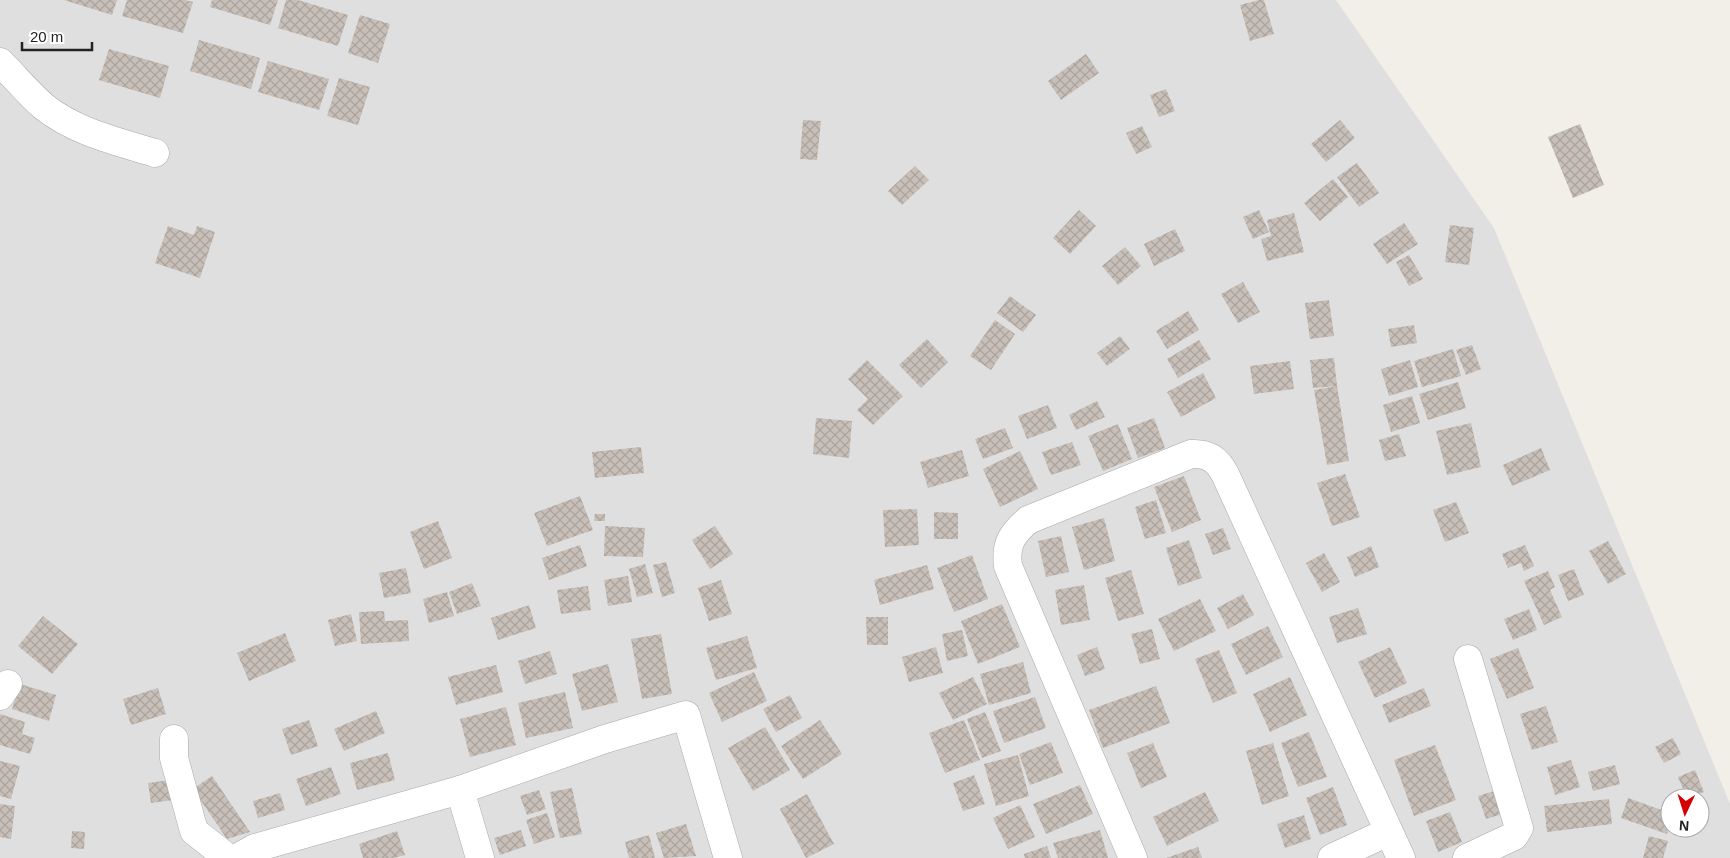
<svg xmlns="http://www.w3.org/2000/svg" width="1730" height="858" font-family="Helvetica,sans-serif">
	<defs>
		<pattern id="building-cross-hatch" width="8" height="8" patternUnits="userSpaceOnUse" patternTransform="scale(1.25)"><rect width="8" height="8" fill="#c7bfb8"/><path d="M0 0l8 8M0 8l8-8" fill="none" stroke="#aba49e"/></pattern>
	</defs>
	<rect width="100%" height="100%" fill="#f2efe9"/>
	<path fill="#e0dfdf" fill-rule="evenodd" d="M0,0H1336L1494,228L1730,804V858H0ZM1670,798H1700V828H1670Z"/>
	<g fill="url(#building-cross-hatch)">
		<path d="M64,0H117L112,15Z"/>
		<path d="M127,0H185L193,2L183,33L122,16Z"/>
		<path d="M212,0H278L270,25L210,7Z"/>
		<path d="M286,0H298L348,15L338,46L278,28Z"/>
		<path d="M1259,0H1264L1274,34L1250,41L1240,5Z"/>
		<path d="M360,15L390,24L378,63L348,53Z"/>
		<path d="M199,40L260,58L251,89L190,71Z"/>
		<path d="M109,49L169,66L160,98L99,80Z"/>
		<path d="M1086,54L1099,73L1061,100L1048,81Z"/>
		<path d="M268,61L329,79L319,110L258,92Z"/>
		<path d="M339,78L370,87L358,125L327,116Z"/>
		<path d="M1166,89L1175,111L1159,117L1150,95Z"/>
		<path d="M803,120L821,121L817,160L800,159Z"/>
		<path d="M1340,120L1355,138L1326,162L1311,144Z"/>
		<path d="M1580,124L1604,185L1573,198L1548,137Z"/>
		<path d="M1142,126L1152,147L1136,154L1126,133Z"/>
		<path d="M1357,163L1379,193L1359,207L1337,177Z"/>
		<path d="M915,166L929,180L902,205L888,191Z"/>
		<path d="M1333,179L1348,197L1320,221L1304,203Z"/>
		<path d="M1079,210L1096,226L1070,254L1053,238Z"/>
		<path d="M1259,210L1269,232L1253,239L1243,217Z"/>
		<path d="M1294,213L1304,252L1267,261L1261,239L1271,236L1267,220Z"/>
		<path d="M1404,223L1418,244L1387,264L1373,244Z"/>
		<path d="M1450,225L1474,228L1469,265L1445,262Z"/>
		<path d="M168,226L194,235L197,226L215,232L200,278L155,263Z"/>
		<path d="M1175,229L1185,251L1154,266L1144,244Z"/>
		<path d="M1125,247L1141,266L1118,285L1102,266Z"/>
		<path d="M1409,255L1423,279L1409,286L1396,262Z"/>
		<path d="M1243,282L1260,312L1238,323L1221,294Z"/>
		<path d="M1010,296L1036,315L1023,332L997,313Z"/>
		<path d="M1329,300L1334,336L1310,339L1305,303Z"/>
		<path d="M1188,311L1199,330L1167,349L1156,331Z"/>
		<path d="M995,320L1015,334L991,370L970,356Z"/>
		<path d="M1414,325L1417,343L1391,347L1388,329Z"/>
		<path d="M1120,336L1130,349L1107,366L1097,353Z"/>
		<path d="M927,339L948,362L921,388L899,365Z"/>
		<path d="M1199,340L1211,359L1178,378L1167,359Z"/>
		<path d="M1472,345L1481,369L1466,375L1456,350Z"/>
		<path d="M1453,349L1461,376L1422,387L1414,361Z"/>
		<path d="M1334,358L1337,386L1313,388L1310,360Z"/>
		<path d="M867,360L903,396L873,425L857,410L868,399L848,379Z"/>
		<path d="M1410,360L1418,387L1389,396L1381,369Z"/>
		<path d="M1290,361L1294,389L1254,394L1250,366Z"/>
		<path d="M1203,373L1216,398L1181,417L1167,392Z"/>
		<path d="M1458,382L1466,408L1428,420L1419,394Z"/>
		<path d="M1337,386L1349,461L1327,465L1314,390Z"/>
		<path d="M1412,396L1420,423L1391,432L1383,405Z"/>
		<path d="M1097,401L1105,417L1076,430L1069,415Z"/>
		<path d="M1048,405L1057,428L1027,439L1018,416Z"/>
		<path d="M816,418L852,421L849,458L813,454Z"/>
		<path d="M1154,418L1165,448L1138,458L1127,428Z"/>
		<path d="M1471,423L1481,467L1447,475L1436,431Z"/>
		<path d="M1118,424L1132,459L1103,471L1088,436Z"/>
		<path d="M1005,428L1013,448L983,459L975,439Z"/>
		<path d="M1399,434L1406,456L1385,461L1379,440Z"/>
		<path d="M1072,442L1081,465L1051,475L1042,452Z"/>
		<path d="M641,447L644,473L595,478L592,452Z"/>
		<path d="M1541,448L1550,470L1512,486L1503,465Z"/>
		<path d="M962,450L969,476L928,488L920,462Z"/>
		<path d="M1020,451L1038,489L1000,507L983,469Z"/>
		<path d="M1345,474L1360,517L1332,526L1317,483Z"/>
		<path d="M1184,476L1201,520L1172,532L1154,487Z"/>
		<path d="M580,496L593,530L547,546L534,513Z"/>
		<path d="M1156,500L1166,533L1145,539L1135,507Z"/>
		<path d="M1456,502L1469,533L1445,542L1433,510Z"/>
		<path d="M917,509L919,545L885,547L883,510Z"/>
		<path d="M934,512L958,513V539H934Z"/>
		<path d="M595,514H605V521H594Z"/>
		<path d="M1104,518L1115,561L1084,570L1072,527Z"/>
		<path d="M438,521L452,558L424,569L410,532Z"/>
		<path d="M605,526L645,528L643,557L604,556Z"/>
		<path d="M715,526L733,554L710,569L692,540Z"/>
		<path d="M1223,528L1231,549L1213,555L1205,534Z"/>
		<path d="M1061,536L1069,572L1046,577L1038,541Z"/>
		<path d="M1189,540L1202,578L1178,586L1166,548Z"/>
		<path d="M1608,541L1626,574L1608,584L1589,551Z"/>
		<path d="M580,545L587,566L549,580L542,558Z"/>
		<path d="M1525,545L1534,566L1524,571L1521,563L1508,568L1502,554Z"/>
		<path d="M1371,546L1379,567L1355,577L1347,557Z"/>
		<path d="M1324,553L1340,582L1322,592L1306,563Z"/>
		<path d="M972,555L988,599L954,612L937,568Z"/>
		<path d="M666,562L675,593L662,597L653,565Z"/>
		<path d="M645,564L653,593L637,597L629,569Z"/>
		<path d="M927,565L934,589L880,605L874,580Z"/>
		<path d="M406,568L411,593L384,598L379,573Z"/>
		<path d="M1574,569L1584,595L1568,601L1558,575Z"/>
		<path d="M1131,570L1144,614L1118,621L1105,578Z"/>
		<path d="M1548,571L1555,587L1550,590L1562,617L1544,625L1524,581Z"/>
		<path d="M628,576L632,602L608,606L604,580Z"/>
		<path d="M721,580L732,614L709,621L698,588Z"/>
		<path d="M472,583L481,606L457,614L449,592Z"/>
		<path d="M1084,585L1090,620L1061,625L1055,590Z"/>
		<path d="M588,586L591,610L561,614L557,590Z"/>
		<path d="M447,592L454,616L429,623L423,599Z"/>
		<path d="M1243,594L1254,615L1228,629L1217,608Z"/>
		<path d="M1200,599L1216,631L1174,651L1158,619Z"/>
		<path d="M1002,604L1020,647L978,664L961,621Z"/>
		<path d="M529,605L536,628L498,640L491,618Z"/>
		<path d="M1358,608L1367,634L1337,643L1329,617Z"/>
		<path d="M1529,609L1537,630L1513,640L1504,619Z"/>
		<path d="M384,611L385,621L408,620L409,641L361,644L359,612Z"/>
		<path d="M351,614L357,641L335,646L328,620Z"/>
		<path d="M43,616L78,644L52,674L18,646Z"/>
		<path d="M866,617H888V645H867Z"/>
		<path d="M1268,626L1283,657L1246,675L1231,644Z"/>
		<path d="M1152,629L1160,659L1140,664L1131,634Z"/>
		<path d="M962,630L968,656L947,661L942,634Z"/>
		<path d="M285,633L296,661L249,681L237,653Z"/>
		<path d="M661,634L672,694L642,699L631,639Z"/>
		<path d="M747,636L757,668L716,680L706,648Z"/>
		<path d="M936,647L943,673L909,682L902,657Z"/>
		<path d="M1097,647L1105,669L1085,676L1077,655Z"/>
		<path d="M1390,647L1407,683L1375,698L1358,662Z"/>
		<path d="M1518,648L1534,688L1507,699L1490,659Z"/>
		<path d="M1219,650L1237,693L1213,703L1195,659Z"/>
		<path d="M550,651L557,674L525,684L518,661Z"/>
		<path d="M1023,662L1031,693L989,705L980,674Z"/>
		<path d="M608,664L618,702L582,711L572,674Z"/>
		<path d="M496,665L503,692L456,705L448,677Z"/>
		<path d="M754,672L767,701L722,722L709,693Z"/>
		<path d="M973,677L987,704L953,720L939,693Z"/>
		<path d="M1290,677L1307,715L1270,732L1253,694Z"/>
		<path d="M20,684L56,695L49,721L12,709Z"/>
		<path d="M1156,686L1170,723L1103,748L1089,710Z"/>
		<path d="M158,688L166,714L131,725L123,699Z"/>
		<path d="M1424,688L1431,706L1389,723L1382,705Z"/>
		<path d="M565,692L573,728L526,738L518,703Z"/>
		<path d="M790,695L802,718L776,732L763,709Z"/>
		<path d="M1035,697L1046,728L1004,743L993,711Z"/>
		<path d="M1546,706L1558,742L1532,750L1520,714Z"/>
		<path d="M506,707L516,745L470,757L460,719Z"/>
		<path d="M376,711L385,733L344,751L334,729Z"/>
		<path d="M985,712L1001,751L982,758L967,719Z"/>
		<path d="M0,714L25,722L22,734L35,738L30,754L0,745Z"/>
		<path d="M309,720L318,746L291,755L282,729Z"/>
		<path d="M820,720L842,754L803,779L781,746Z"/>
		<path d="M964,720L980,760L945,773L929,733Z"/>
		<path d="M765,727L790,770L753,791L728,748Z"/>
		<path d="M1309,732L1327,777L1298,787L1281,743Z"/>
		<path d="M1673,738L1681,754L1664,763L1655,747Z"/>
		<path d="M1051,742L1063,773L1030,785L1019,754Z"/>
		<path d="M1153,743L1167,777L1141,788L1127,753Z"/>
		<path d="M1273,743L1289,796L1262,805L1246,751Z"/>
		<path d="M1435,745L1456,800L1414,816L1394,760Z"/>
		<path d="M388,753L395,780L357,790L350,763Z"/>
		<path d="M1018,755L1029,796L996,806L984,764Z"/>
		<path d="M1571,760L1580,787L1555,795L1547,767Z"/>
		<path d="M0,761L20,766L11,799L0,796Z"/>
		<path d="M1615,765L1620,784L1593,791L1588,772Z"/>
		<path d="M331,767L341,794L306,806L296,779Z"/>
		<path d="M1695,770L1704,792L1687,798L1678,777Z"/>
		<path d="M974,775L985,804L963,811L953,783Z"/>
		<path d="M212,776L250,832L227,839L193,789Z"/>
		<path d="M170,780L173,800L151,803L148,783Z"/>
		<path d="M1080,785L1093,814L1046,834L1033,804Z"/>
		<path d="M1333,787L1347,825L1320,835L1306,798Z"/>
		<path d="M572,788L582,834L560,838L550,792Z"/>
		<path d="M1501,789L1509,812L1486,819L1478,796Z"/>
		<path d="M539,790L546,809L527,815L520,796Z"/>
		<path d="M1205,792L1219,821L1167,846L1153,817Z"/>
		<path d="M280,793L285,810L258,818L253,801Z"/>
		<path d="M807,794L834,844L806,858L780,809Z"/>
		<path d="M1628,798L1670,813V824L1667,834L1621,818Z"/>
		<path d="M1609,799L1612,824L1547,832L1544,806Z"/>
		<path d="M0,804L15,806L11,839L0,837Z"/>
		<path d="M1020,805L1035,837L1008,849L993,818Z"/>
		<path d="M1450,812L1462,842L1438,852L1426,821Z"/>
		<path d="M547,813L555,837L534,844L526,820Z"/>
		<path d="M1304,815L1311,839L1285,848L1277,824Z"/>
		<path d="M686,824L696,856L664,858L656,833Z"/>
		<path d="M521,830L526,846L500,855L494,838Z"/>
		<path d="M1100,830L1108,858H1058L1053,843Z"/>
		<path d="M72,831L85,832L84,849L71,848Z"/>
		<path d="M397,831L405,855L394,858H363L359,844Z"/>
		<path d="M649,835L655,858H629L625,842Z"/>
		<path d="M1649,836L1668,841L1663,858H1643Z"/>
		<path d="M1047,846L1051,858H1025L1024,854Z"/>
		<path d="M1198,847L1202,858H1166Z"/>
	</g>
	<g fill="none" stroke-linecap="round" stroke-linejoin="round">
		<defs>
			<g id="street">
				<path d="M0,62C14,76 28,93 43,106C75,132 116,141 155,153"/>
				<path d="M0,696L8,684"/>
				<path d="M174,739V758L194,831L228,858"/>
				<path d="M460,790L480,858"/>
				<path d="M237,858L255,848L460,790L605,739L686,715L728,858"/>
				<path d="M1133,858L1008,566C1005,544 1012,534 1028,520L1191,454C1208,453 1217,459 1225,474L1401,858"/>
				<path d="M1332,858L1388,832"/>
				<path d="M1467,858L1514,836L1519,828L1468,659"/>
			</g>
		</defs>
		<use href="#street" stroke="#a9a9a9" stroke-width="29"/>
		<use href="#street" stroke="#fff" stroke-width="28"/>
	</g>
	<g transform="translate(1685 813) rotate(184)"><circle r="24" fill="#ffffff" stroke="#a7a7a7"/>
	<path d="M0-4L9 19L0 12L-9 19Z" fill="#d40000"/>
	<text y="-8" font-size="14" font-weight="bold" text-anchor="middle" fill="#222222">N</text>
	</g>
	<path d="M22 42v8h70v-8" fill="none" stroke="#222222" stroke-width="2.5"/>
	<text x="30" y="42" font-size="15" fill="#222222" stroke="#ffffff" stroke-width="4" paint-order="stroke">20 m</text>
</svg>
